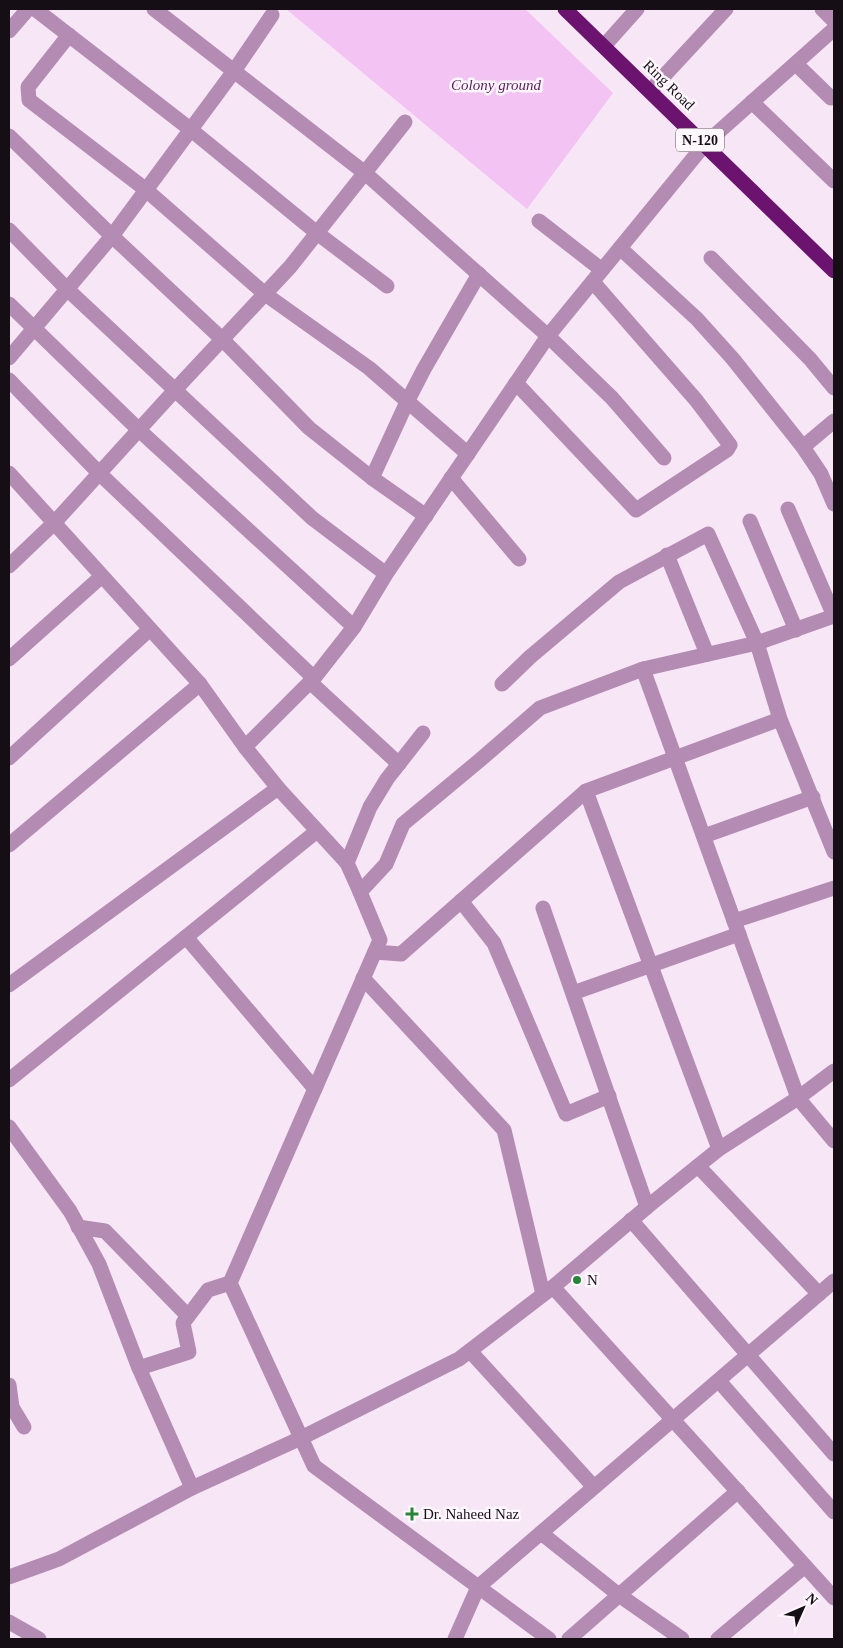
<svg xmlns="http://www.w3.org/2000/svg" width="843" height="1648" font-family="Georgia,serif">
	<rect width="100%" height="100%" fill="#f7e6f6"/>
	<path fill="#f3c3f3" d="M286,9H525L613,93L527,209Z"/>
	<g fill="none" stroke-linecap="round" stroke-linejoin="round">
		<g stroke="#b48cb3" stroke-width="15">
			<path d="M35,9L190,129L317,233L387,286"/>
			<path d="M154,9L365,173L548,336L612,398L664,458"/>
			<path d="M822,9L834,21"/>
			<path d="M9,31L28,9"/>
			<path d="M69,35L28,87L29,100L145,189L265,294L369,368L468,454"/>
			<path d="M604,46L637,9"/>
			<path d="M796,64L831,98"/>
			<path d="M650,91L726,9"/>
			<path d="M752,102L834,181"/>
			<path d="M9,136L112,236L222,339L309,428L372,478L426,516"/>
			<path d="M539,221L602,270"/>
			<path d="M9,230L67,289L312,518L386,574"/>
			<path d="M620,248L697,319L733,359L803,447L821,474L834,504"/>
			<path d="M711,258L810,359L834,388"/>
			<path d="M9,304L139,430L354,627"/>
			<path d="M9,358L112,236L234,71L272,15"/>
			<path d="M9,380L99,473L314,678"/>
			<path d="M516,383L636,510L727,450L730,445L696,400L593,282"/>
			<path d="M803,447L834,421"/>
			<path d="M9,473L200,684L245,747"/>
			<path d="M372,478L407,402L424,369L479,274"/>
			<path d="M451,478L519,559"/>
			<path d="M788,509L834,616"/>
			<path d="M750,521L796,630"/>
			<path d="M667,555L707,654"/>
			<path d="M9,566L54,523L186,378L290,267L405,122"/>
			<path d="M9,659L102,576"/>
			<path d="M643,669L798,1098L834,1141"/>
			<path d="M310,682L399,764"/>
			<path d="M502,684L530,657L619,582L708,534L757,643L780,719L834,852"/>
			<path d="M9,758L150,629"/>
			<path d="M586,791L719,1149"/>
			<path d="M704,836L813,797"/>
			<path d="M9,845L200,684"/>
			<path d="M347,863L370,807L387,779L423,733"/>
			<path d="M360,892L386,864L403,824L480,760L540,708L643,669L757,643L834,616"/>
			<path d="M461,901L494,943L566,1114L609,1096"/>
			<path d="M543,908L647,1207"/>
			<path d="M734,921L834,888"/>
			<path d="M186,937L315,1089"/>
			<path d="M375,952L401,954L586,791L780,719"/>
			<path d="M363,978L504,1130L543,1294"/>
			<path d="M9,985L278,788"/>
			<path d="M573,993L739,934"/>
			<path d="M9,1080L317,831"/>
			<path d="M9,1127L70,1211L99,1264L139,1368L192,1488"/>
			<path d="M698,1166L819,1294"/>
			<path d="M631,1220L834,1454"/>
			<path d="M78,1227L105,1231L188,1316"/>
			<path d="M553,1287L834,1598"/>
			<path d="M470,1351L594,1487"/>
			<path d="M139,1368L189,1352L183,1323L208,1290L230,1283"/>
			<path d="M719,1381L834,1512"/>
			<path d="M9,1385L12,1407L24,1427"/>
			<path d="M541,1533L619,1595L682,1639"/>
			<path d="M9,1577L59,1559L192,1488L301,1438L459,1359L553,1287L647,1207L719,1149L798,1098L834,1071"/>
			<path d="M9,1622L39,1639"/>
			<path d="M455,1639L478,1587L834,1281"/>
			<path d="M549,1639L314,1466L230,1283L380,940L360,892L347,863L278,788L245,747L314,678L354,627L386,574L548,336L705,144L834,29"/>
			<path d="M569,1639L738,1491"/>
			<path d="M718,1639L805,1566"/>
		</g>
		<path stroke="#6b136f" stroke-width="15" d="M565,9L834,271"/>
	</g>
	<g fill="#268638" stroke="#fef7fd" stroke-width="2">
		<circle cx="577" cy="1280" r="5"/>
		<path d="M409.5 1506.5h5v5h5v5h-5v5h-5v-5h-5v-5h5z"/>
	</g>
	<g text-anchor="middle" stroke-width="5" stroke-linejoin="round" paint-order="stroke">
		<rect fill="#fef7fd" stroke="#5b555b" stroke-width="1" x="676" y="128.5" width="48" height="23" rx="4"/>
		<g font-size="14" font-weight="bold" fill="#150f15">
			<text x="700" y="145">N-120</text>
		</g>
		<g font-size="15" font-style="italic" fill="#622064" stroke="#fef7fd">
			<text x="496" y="90">Colony ground</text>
		</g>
		<g font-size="15" fill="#150f15" stroke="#fef7fd">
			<text transform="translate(669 85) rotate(44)" y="5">Ring Road</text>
		</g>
		<g font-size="15" fill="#150f15" stroke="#fef7fd" text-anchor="start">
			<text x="587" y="1285">N</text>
			<text x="423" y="1519">Dr. Naheed Naz</text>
		</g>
	</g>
	<rect width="843" height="1648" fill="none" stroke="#150f15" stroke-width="20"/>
	<g transform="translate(803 1608) rotate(45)" stroke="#fef7fd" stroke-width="4" paint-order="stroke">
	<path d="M0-4L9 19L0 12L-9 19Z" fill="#150f15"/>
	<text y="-8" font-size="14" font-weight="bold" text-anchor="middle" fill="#150f15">N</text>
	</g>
</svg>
